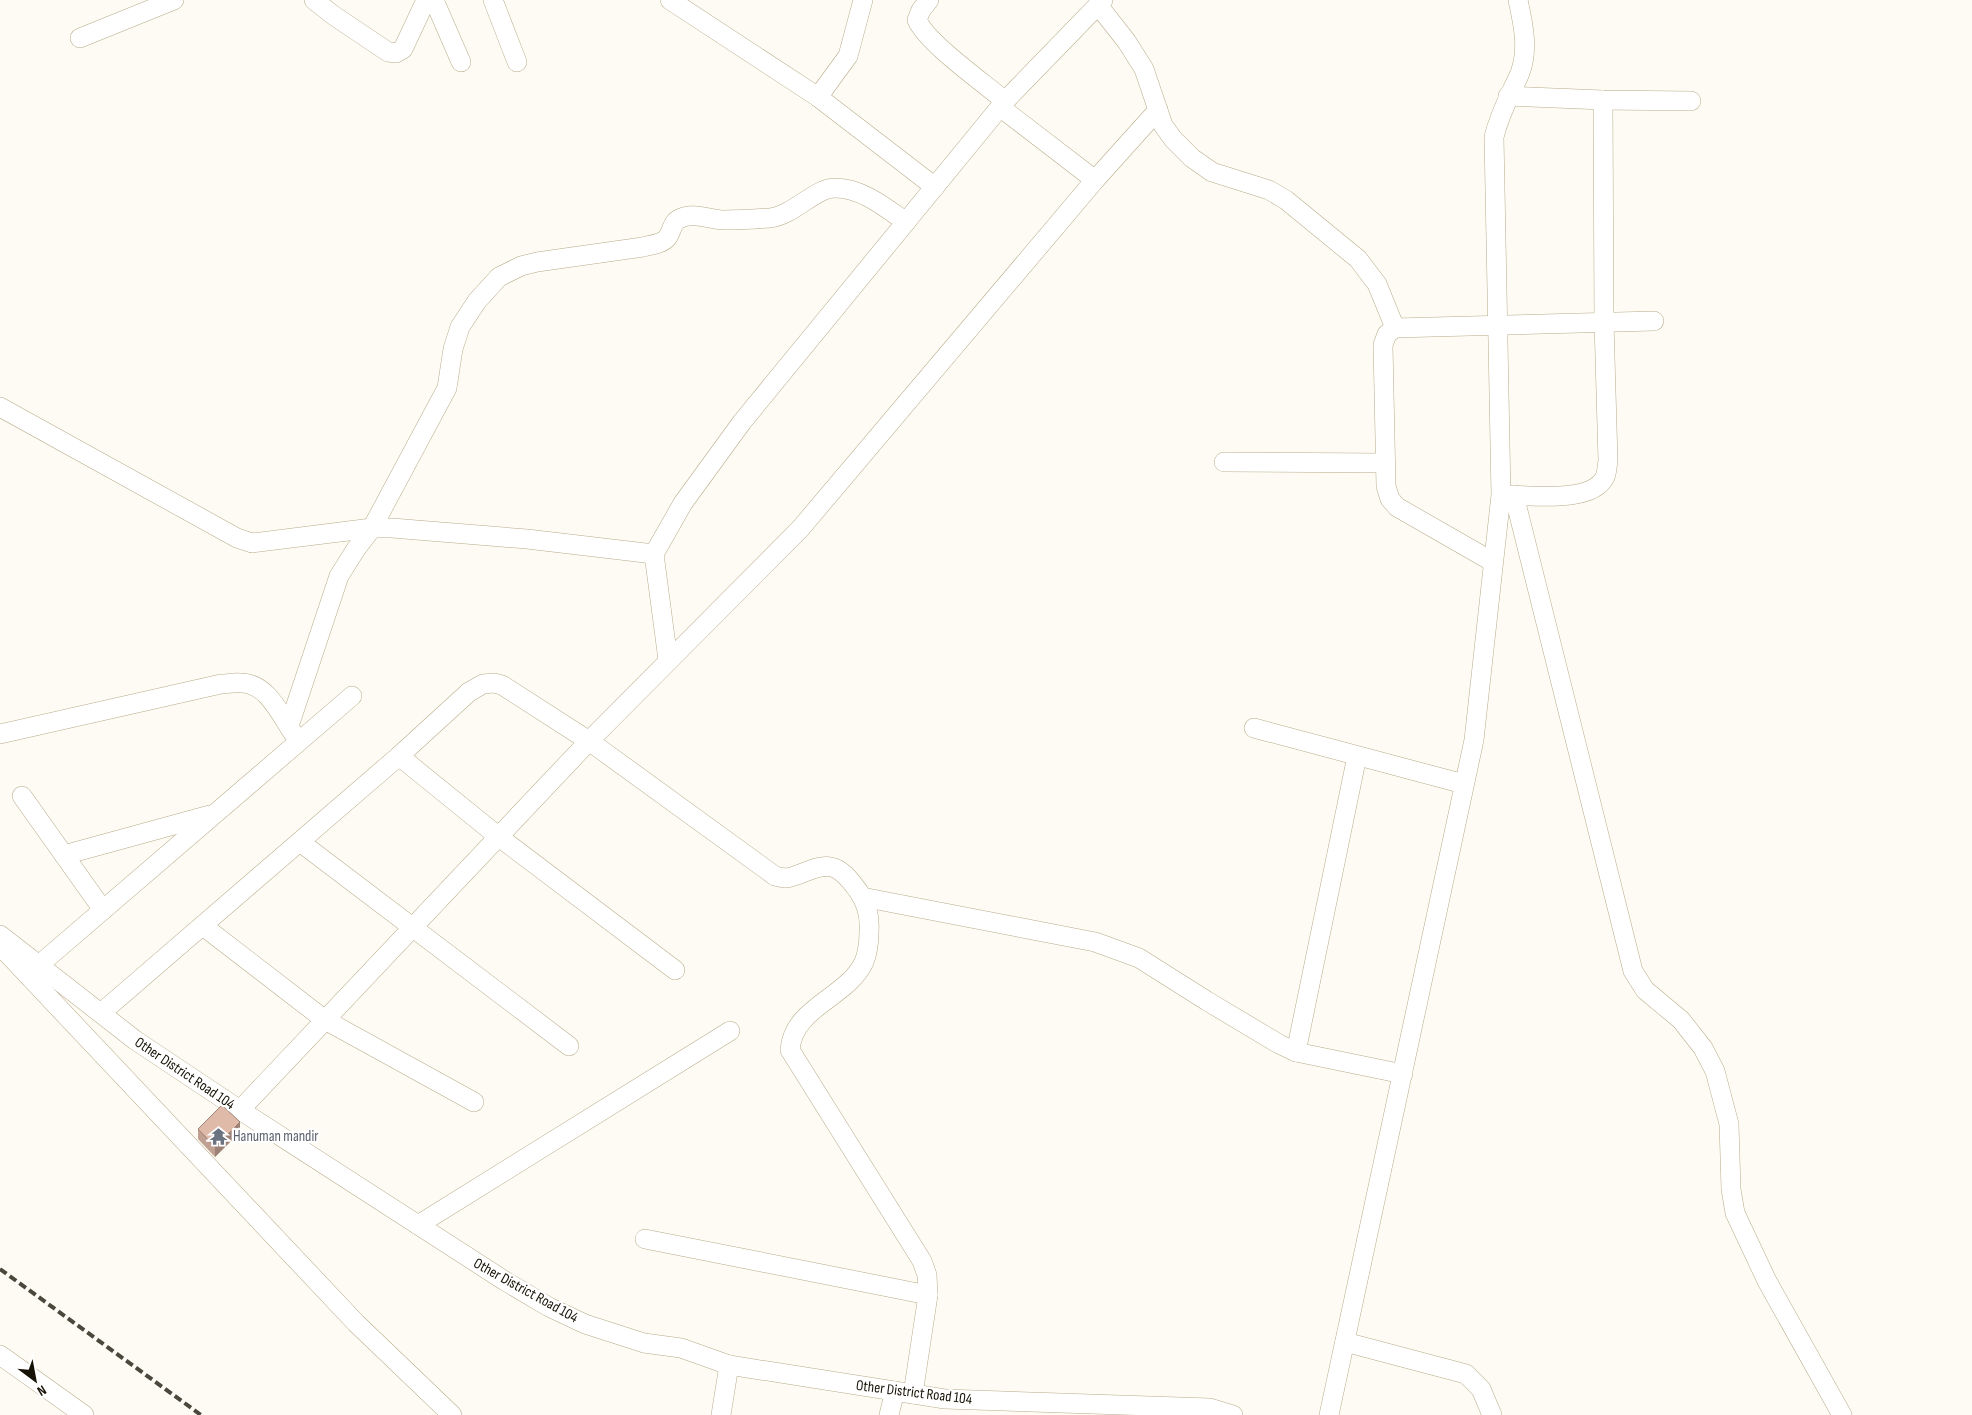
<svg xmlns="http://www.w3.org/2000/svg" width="1972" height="1415" font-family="'Sofia Sans Condensed',sans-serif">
	<rect width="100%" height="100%" fill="#fdfbf3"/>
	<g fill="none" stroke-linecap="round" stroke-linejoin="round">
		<defs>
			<g id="minor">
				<path d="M314,0L333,15L388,52L396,53L403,49L426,0"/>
				<path d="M434,0L461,62"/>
				<path d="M493,0L517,62"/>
				<path d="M670,0L818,97L935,187"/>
				<path d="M929,0L921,10L917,20C927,43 984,83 1005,101"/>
				<path d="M1098,5L1127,42L1144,69L1163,125L1173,139L1192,158L1212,172L1269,190L1286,200L1358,259L1377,284L1395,328"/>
				<path d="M80,38L174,0"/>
				<path d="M1508,96L1603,100L1691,101"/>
				<path d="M818,97L848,56L863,0"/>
				<path d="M1000,107L1095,180"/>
				<path d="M0,407L237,538L252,543L372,528H392L527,539L654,554"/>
				<path d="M1224,462L1385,463"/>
				<path d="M1504,495C1529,495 1592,504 1605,477C1607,473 1607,466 1608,461L1604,322L1603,100"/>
				<path d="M1514,495L1633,971L1645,990L1681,1020L1703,1048L1715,1071L1729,1124L1731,1189L1735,1213L1767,1281L1842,1415"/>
				<path d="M1493,562L1397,507L1390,499L1386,486L1383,345L1387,334L1395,328L1654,321"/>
				<path d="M668,660L654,554L683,503L742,422L1005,101L1103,0"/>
				<path d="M289,726L339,576L356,549L372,528L447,388L453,349L460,327L477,301L499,277L521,266L537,262L643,247C650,245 662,244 667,238C672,232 672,222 679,219C692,211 711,220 724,220C739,220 755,219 770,218C794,215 815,188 835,188C862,188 886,208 906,222"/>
				<path d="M1254,728L1464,784"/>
				<path d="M0,734L221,684C228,684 235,682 241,683C267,683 280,714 293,733"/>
				<path d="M399,756L499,837L675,970"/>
				<path d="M22,796L103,910"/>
				<path d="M300,842L569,1046"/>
				<path d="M64,855L210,815"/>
				<path d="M862,897L1095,942L1139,958L1207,1001L1279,1044L1296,1052L1403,1074"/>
				<path d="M203,926L325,1020L474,1102"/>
				<path d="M0,935L135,1040L240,1110L505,1281L549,1307L585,1324L644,1343L681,1348L729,1365L945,1399L1210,1408L1233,1415"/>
				<path d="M5,951L356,1323L452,1415"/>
				<path d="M39,965L352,696"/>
				<path d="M101,1013L399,756L469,692L483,684L494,683L502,685L589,741L775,876C779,877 783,878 787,878C801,876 816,864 831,867C843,869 852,883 859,892C867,904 870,919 869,932C869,943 868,952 864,962C847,998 793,1007 790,1050L922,1261L927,1275L928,1295L913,1394"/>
				<path d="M1296,1052L1357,756"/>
				<path d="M240,1110L589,741L800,529L1095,180L1158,110"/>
				<path d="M418,1225L730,1031"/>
				<path d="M645,1239L928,1295"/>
				<path d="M1345,1342L1466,1374L1481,1389L1492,1415"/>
				<path d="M0,1355L84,1415"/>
				<path d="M721,1415L729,1365"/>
				<path d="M889,1415L895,1391"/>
				<path d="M1329,1415L1474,740L1501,495L1494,137C1500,112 1510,96 1520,73C1529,49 1523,23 1518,0"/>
			</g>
		</defs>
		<use href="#minor" stroke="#b7ab89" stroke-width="20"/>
		<use href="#minor" stroke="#fff" stroke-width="19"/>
		<path stroke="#4a473c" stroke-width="4" stroke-dasharray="8 4" stroke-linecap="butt" d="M0,1269L201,1415"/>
	</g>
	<path fill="#c0a090" d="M198,1129L240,1132L215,1157L198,1139Z"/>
	<path fill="#9c8276" d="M240,1122V1132L215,1157V1147Z"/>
	<path fill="#dfbaa8" stroke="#9c8276" d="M222,1105L240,1122L215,1147L198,1129Z"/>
	<defs>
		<symbol id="temple-bare" viewBox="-9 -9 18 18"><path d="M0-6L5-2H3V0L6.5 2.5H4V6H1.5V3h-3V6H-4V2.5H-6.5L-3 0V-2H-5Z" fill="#6b7280" stroke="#fff" stroke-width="2.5" paint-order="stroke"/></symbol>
	</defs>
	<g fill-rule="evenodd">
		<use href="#temple-bare" x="206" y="1124" width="25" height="25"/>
	</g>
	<g text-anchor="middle" stroke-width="4.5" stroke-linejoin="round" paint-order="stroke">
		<g font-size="15" fill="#161206" stroke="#fff">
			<text transform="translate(185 1073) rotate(34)" y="5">Other District Road 104</text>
			<text transform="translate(526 1290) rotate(29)" y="5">Other District Road 104</text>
			<text transform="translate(914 1392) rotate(7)" y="5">Other District Road 104</text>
		</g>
		<g font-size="15" fill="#5b616d" stroke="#fff" text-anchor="start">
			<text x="233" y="1141">Hanuman mandir</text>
		</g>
	</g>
	<g transform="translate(35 1380) rotate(148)" stroke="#ffffff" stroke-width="4" paint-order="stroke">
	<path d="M0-4L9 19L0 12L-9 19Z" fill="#161206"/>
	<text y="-8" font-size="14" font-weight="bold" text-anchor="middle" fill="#161206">N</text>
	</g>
</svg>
